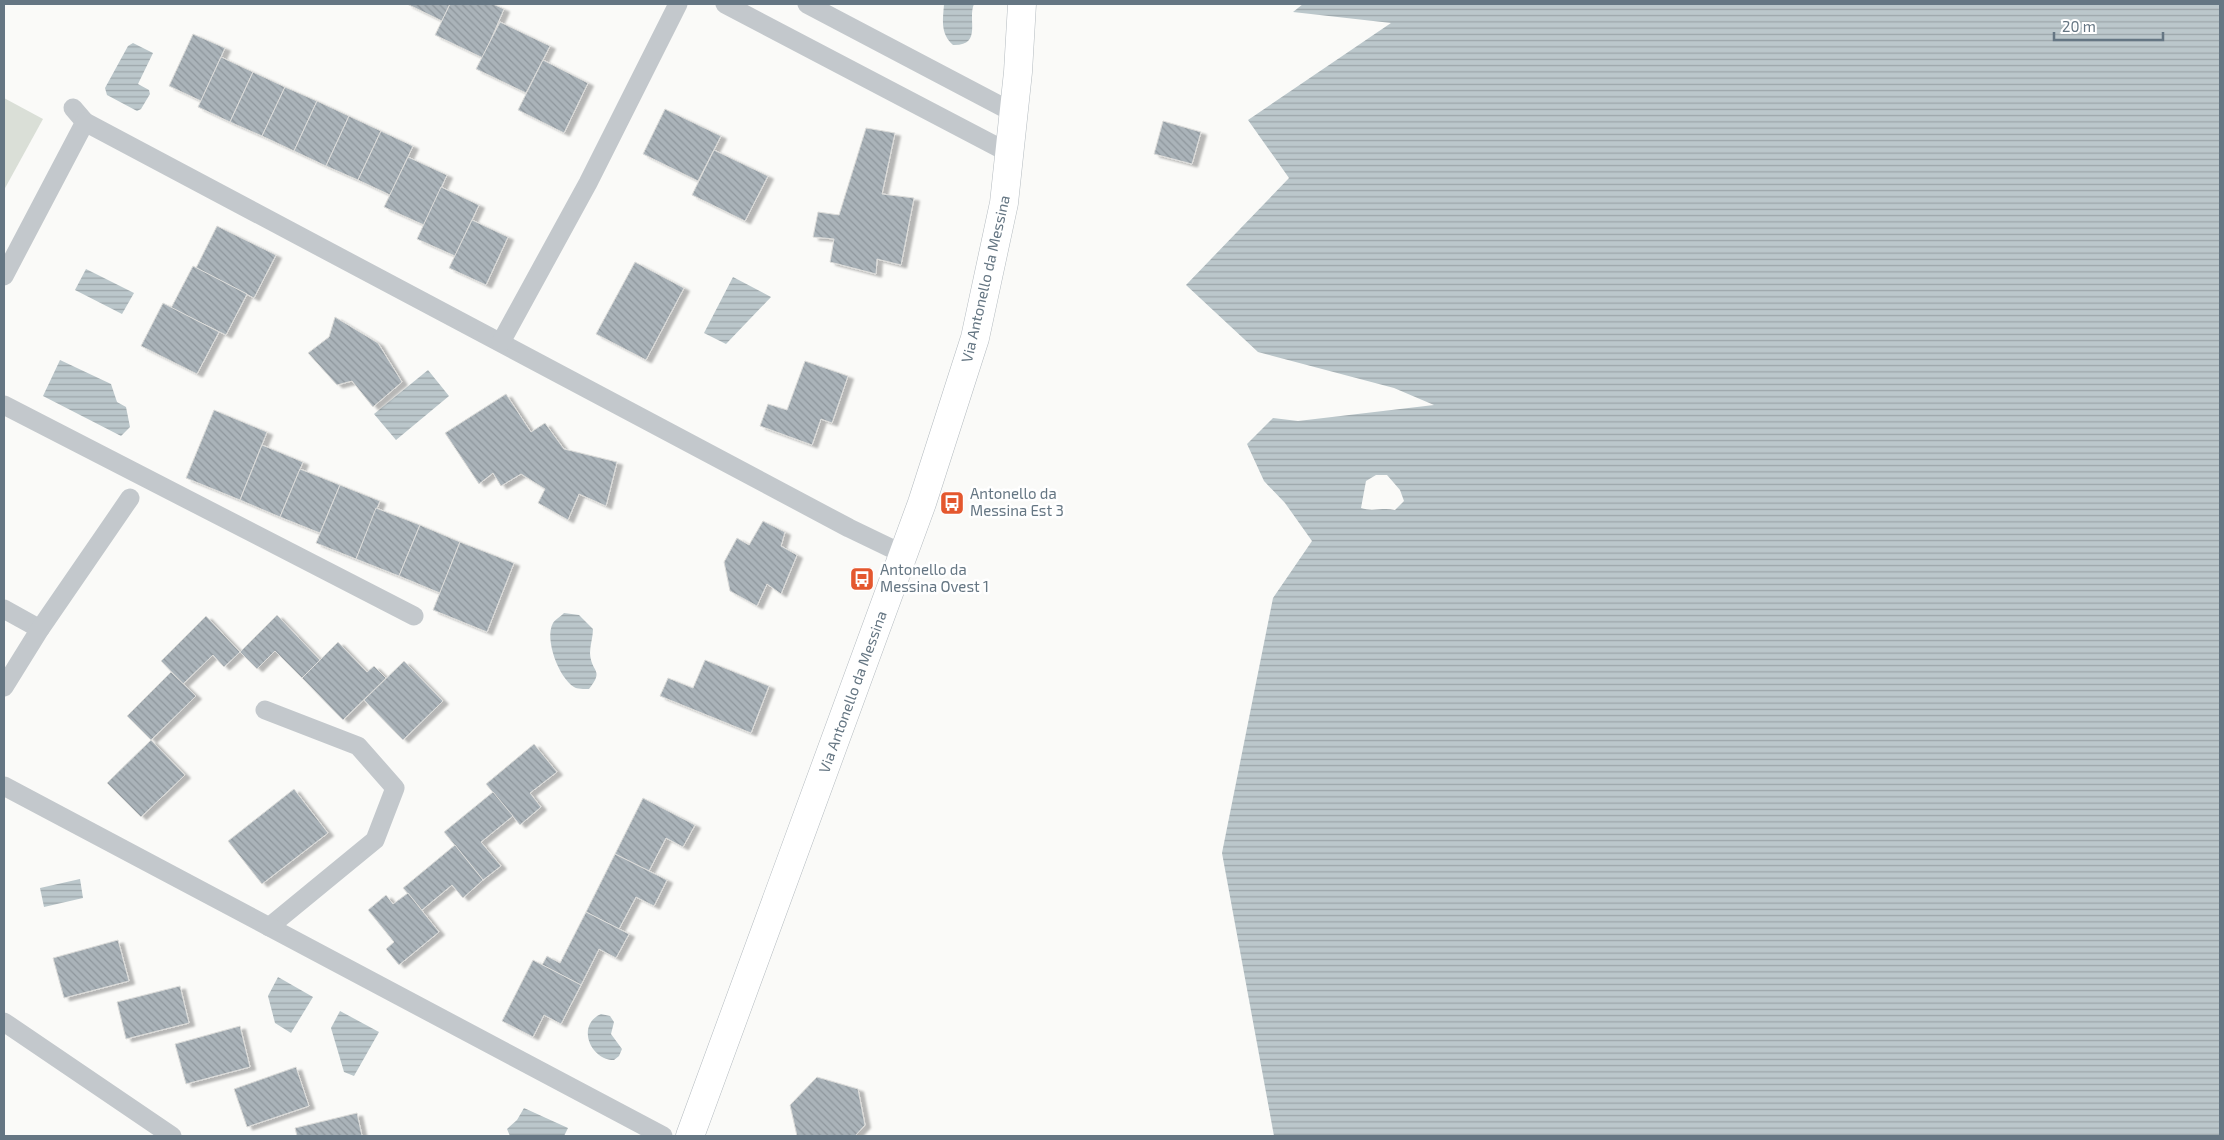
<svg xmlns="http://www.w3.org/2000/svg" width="2224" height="1140" font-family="'Exo 2',sans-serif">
	<defs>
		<pattern id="water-rules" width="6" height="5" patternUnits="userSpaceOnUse" patternTransform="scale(1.25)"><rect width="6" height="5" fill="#bbc7cb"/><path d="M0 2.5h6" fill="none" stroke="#9ca6aa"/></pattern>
		<pattern id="building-back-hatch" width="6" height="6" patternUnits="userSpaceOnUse" patternTransform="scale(1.25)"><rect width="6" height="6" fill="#aab3b9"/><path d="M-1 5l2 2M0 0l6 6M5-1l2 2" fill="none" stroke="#8e969c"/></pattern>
		<filter id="shadow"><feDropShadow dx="5.5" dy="3" stdDeviation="1" flood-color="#0004"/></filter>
	</defs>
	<rect width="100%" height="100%" fill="#fafaf8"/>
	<path fill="#dadfd7" d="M4,98L43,119L4,190Z"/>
	<g fill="url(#water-rules)" fill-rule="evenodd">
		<path d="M944,4H974C967,19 983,46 953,45C940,33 943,20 944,4Z"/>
		<path d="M1303,4H2220V1136H1274L1222,853L1273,598L1312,541L1285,503L1264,481L1247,444L1273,418L1298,421L1434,405L1394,388L1258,352L1186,285L1289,178L1248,120L1391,23L1293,12ZM1376,475H1387L1400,490L1404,501L1395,510C1383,507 1373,512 1361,508L1366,481Z"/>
		<path d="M133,43L153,53L138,84L149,90L150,94L141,109L137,111L107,95L105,88L128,46Z"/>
		<path d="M86,269L134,293L122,314L75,290Z"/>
		<path d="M733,277L771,297L726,344L704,333Z"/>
		<path d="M60,360L111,384L117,402L126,407L130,427L121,436L43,396Z"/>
		<path d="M428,370L449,396L396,440L374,414Z"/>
		<path d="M564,613L579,615L593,629C593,637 590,645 590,653C591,673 605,669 589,689C584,689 577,689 574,687C559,678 544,639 553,623C555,620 561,616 564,613Z"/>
		<path d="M80,879L83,898L44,907L40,888Z"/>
		<path d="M278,977L313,997L291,1033L275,1023L268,996Z"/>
		<path d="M340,1011L379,1032L354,1076L344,1072L331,1028Z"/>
		<path d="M601,1014L610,1016L614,1022L611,1034L622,1049L619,1056L614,1060C590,1060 576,1025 601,1014Z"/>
		<path d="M524,1108L568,1128L564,1136H510L507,1129L517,1120Z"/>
	</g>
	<g fill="url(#building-back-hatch)" stroke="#dcdcda" filter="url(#shadow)">
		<path d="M407,4H450L442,21Z"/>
		<path d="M450,4H493L504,9L483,58L435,35Z"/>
		<path d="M500,22L550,46L526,93L476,69Z"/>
		<path d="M193,34L225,48L201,101L169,86Z"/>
		<path d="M221,57L253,72L230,122L198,107Z"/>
		<path d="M543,60L588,83L564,133L518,110Z"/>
		<path d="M253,72L285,87L262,136L230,122Z"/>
		<path d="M285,87L317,101L294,151L262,136Z"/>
		<path d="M317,101L349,116L326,166L294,151Z"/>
		<path d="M665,109L721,136L698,181L643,154Z"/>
		<path d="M349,116L381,131L358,180L326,166Z"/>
		<path d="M1163,121L1201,132L1192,164L1154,154Z"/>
		<path d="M866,128L895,133L882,194L914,198L901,265L877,259L876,274L830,262L834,239L813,237L818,212L839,215Z"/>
		<path d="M381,131L413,146L390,195L358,180Z"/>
		<path d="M714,150L768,176L745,221L692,195Z"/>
		<path d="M408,157L447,175L424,225L384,207Z"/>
		<path d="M441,187L479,205L455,256L417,239Z"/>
		<path d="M472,220L508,237L486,285L449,268Z"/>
		<path d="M217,226L276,255L254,298L196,268Z"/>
		<path d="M635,262L684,288L646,360L596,334Z"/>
		<path d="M193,266L247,294L226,335L171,308Z"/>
		<path d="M163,303L219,332L197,374L141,346Z"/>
		<path d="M335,317L378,343L402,382L373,407L352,381L337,385L308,353L329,337Z"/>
		<path d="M805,361L848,376L832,423L821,419L812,445L760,426L768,404L787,410Z"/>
		<path d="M506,394L531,432L545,423L564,449L617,462L606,506L579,494L568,520L538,503L545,489L521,474L501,486L493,473L479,484L445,433Z"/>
		<path d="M214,410L267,432L240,500L186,478Z"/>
		<path d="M262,445L303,462L280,517L240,500Z"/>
		<path d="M300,469L340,485L320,533L280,517Z"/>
		<path d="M340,485L380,501L356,559L316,543Z"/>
		<path d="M376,508L420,525L399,576L356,559Z"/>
		<path d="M763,521L785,532L781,546L797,555L781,594L767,584L757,606L730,591L724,562L737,538L749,545Z"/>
		<path d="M420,525L460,542L440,593L399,576Z"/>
		<path d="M460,542L514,563L487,632L433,610Z"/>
		<path d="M277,615L320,660L302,678L275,651L257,669L240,652Z"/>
		<path d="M206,616L240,652L224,667L213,655L183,684L161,661Z"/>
		<path d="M338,642L367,672L374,666L386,678L343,720L302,678Z"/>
		<path d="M705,660L769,686L751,733L660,696L668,678L693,688Z"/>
		<path d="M404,661L443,701L403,740L364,700Z"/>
		<path d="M171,672L196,696L151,740L127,716Z"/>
		<path d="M151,740L185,775L141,817L107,783Z"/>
		<path d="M534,744L557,772L530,793L541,807L520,825L486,784Z"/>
		<path d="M294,789L328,833L262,884L228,841Z"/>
		<path d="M493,792L513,816L481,842L501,866L483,880L444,832Z"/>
		<path d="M643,798L695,825L683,847L666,838L649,871L615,854Z"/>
		<path d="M455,845L483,880L463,898L452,885L422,910L403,888Z"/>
		<path d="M615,854L667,880L654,906L636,897L619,929L586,912Z"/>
		<path d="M408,893L439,932L399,965L386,949L394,942L368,910L386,895L393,904Z"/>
		<path d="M586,912L629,934L616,958L599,949L581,985L542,965L547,956L560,963Z"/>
		<path d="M118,940L129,981L64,998L53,958Z"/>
		<path d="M533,960L581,985L561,1024L544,1015L533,1037L502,1021Z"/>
		<path d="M180,986L189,1023L126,1039L117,1002Z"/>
		<path d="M240,1026L250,1067L186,1084L175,1044Z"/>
		<path d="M296,1067L309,1106L247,1127L234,1089Z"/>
		<path d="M817,1077L858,1089L865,1125L855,1136H797L790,1105Z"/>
		<path d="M357,1113L362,1136H297L295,1128Z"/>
	</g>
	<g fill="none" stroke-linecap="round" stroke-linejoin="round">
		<defs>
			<path id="secondary" d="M690,1136L922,503L975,338L1004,203L1018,72L1022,4"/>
		</defs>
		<use href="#secondary" stroke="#b3babf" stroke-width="29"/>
		<g stroke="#c3c8cc" stroke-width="19">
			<path d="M725,4L1009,153"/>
			<path d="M807,4L1014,113"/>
			<path d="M73,108L85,122"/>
			<path d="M4,276L85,122L849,528L903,554"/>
			<path d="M501,342L588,183L678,4"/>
			<path d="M4,405L414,616"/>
			<path d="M4,609L40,629"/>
			<path d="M4,687L40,629L130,498"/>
			<path d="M265,710L358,746L395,788L375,840L269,927"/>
			<path d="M4,786L663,1136"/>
			<path d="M4,1022L172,1136"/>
		</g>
		<use href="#secondary" stroke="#fff" stroke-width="28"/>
	</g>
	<defs>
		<symbol id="bus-square" viewBox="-11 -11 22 22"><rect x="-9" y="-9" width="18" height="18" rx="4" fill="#e4572e" stroke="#fff"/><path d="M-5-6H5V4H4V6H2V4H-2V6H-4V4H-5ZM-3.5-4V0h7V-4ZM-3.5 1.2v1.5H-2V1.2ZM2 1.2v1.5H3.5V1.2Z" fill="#fff"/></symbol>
	</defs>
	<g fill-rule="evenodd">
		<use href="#bus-square" x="938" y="489" width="28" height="28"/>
		<use href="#bus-square" x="848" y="565" width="28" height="28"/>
	</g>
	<g text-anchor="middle" stroke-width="5" stroke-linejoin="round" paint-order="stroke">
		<g font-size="15" fill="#657683" stroke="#fff">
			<text transform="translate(986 279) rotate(-77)" y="5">Via Antonello da Messina</text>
			<text transform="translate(853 692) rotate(-70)" y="5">Via Antonello da Messina</text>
		</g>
		<g font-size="15" fill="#657683" stroke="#fff" text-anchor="start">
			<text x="970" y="499">Antonello da<tspan x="970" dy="17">Messina Est 3</tspan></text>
			<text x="880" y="575">Antonello da<tspan x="880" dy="17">Messina Ovest 1</tspan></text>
		</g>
	</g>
	<rect width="2224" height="1140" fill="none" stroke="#657683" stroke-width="10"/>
	<path d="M2054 32v8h109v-8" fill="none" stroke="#657683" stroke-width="2.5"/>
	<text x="2062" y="32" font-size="15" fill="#657683" stroke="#ffffff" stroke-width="4" paint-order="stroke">20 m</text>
</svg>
